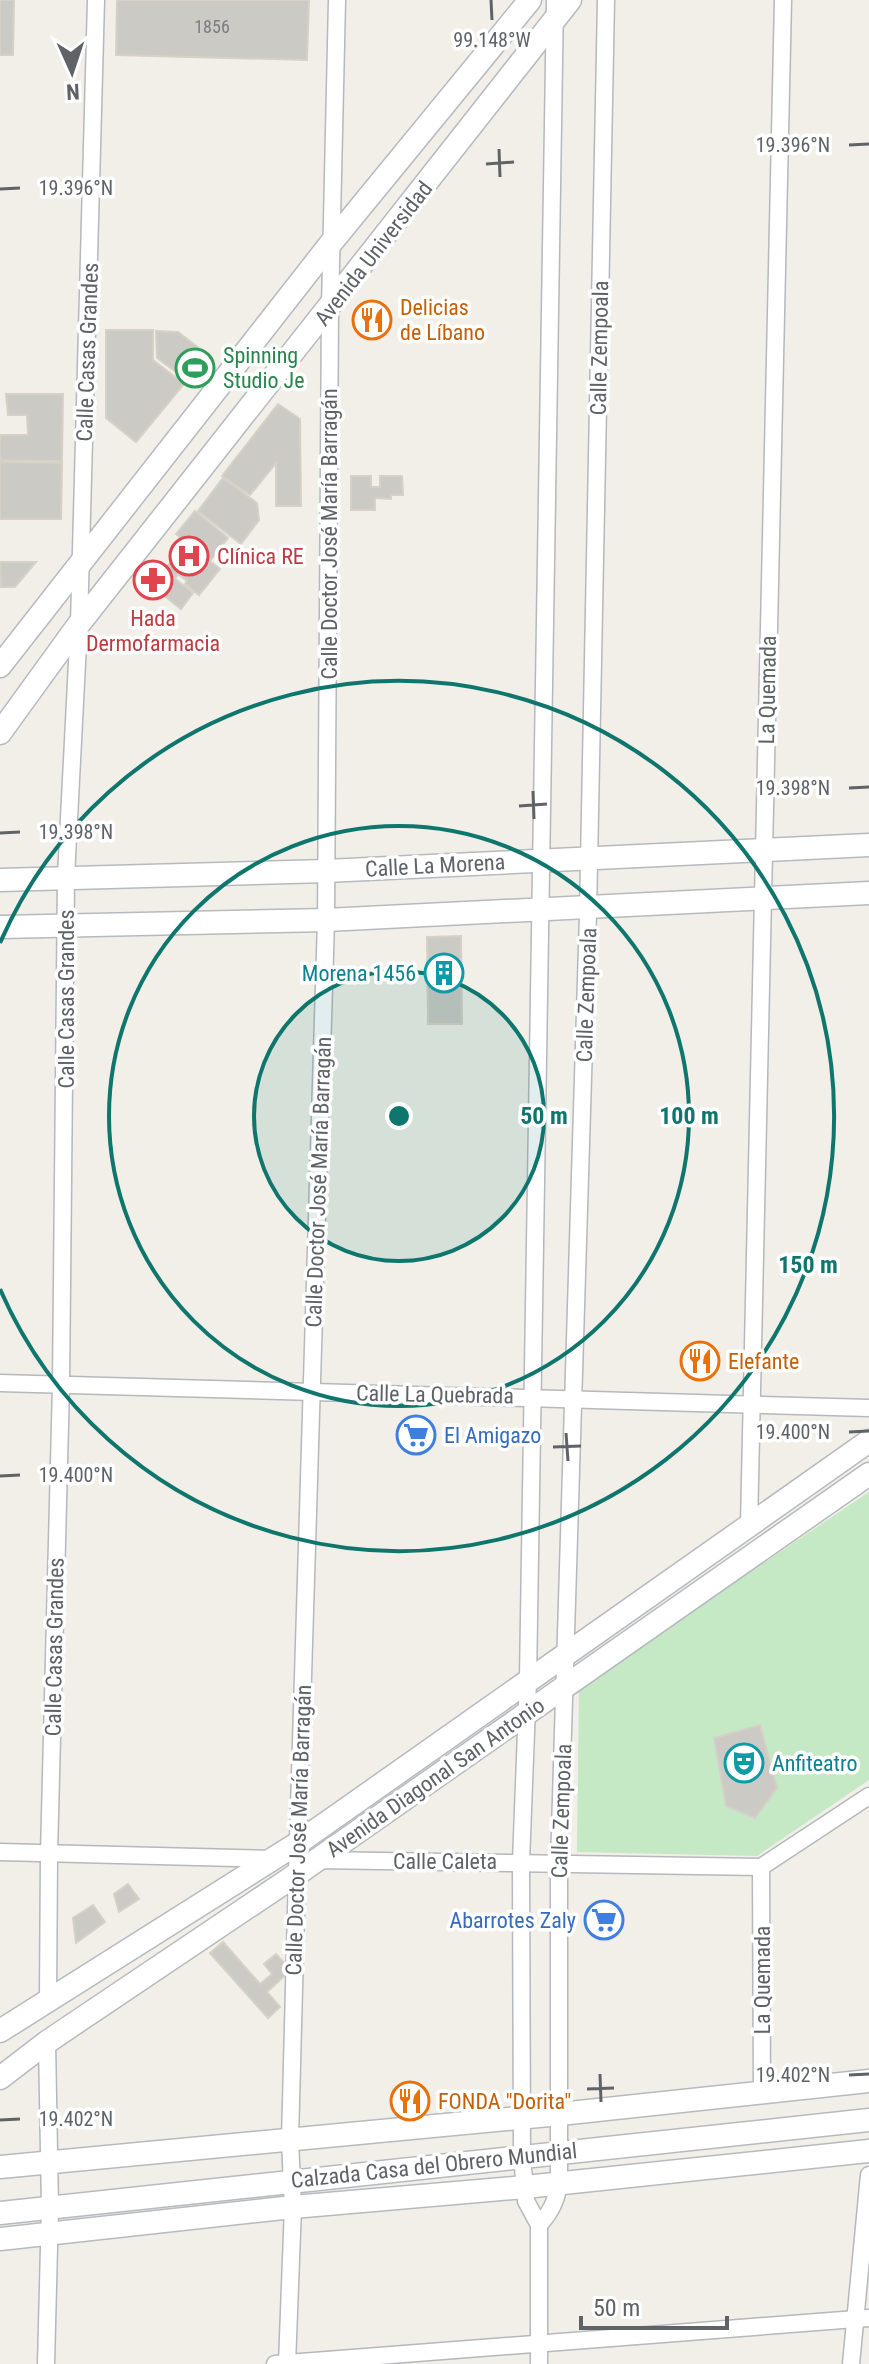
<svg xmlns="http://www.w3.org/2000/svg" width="869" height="2364" font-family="'Roboto Condensed',sans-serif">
	<rect width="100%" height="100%" fill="#f1efe8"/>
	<path fill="#c5e8c5" d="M869,1492V1780L757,1856L577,1852L579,1687Z"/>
	<g fill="#cccac5" stroke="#d6d1c6" stroke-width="2">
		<path d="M0,0H14L13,55H0Z"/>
		<path d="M117,0H309L307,60L116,55Z"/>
		<path d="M106,330H153V360L184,384L136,442L106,418Z"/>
		<path d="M156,331L178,332L208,355L187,380L157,358Z"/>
		<path d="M6,394H63L62,461L0,460V435H28L27,415H8Z"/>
		<path d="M278,404L300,419L301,506H276V463L250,495L222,476Z"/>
		<path d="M0,462L62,463L61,519H0Z"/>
		<path d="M351,476H371V487H380V476H402L403,495H391V499L375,498V510H351Z"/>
		<path d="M223,478L257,503L259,520L241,544L198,511Z"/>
		<path d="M195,511L228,538L210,561L176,534Z"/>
		<path d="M186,543L220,569L199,595L185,584L187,581L178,574L176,577L165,569Z"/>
		<path d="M0,562H36L15,587H1Z"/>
		<path d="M159,566L193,593L181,609L147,582Z"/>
		<path d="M461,936L462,1024H428L427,937Z"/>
		<path d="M760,1725L777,1788L755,1818L726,1806L714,1738Z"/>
		<path d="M128,1884L139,1899L119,1912L114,1894Z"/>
		<path d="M93,1905L105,1922L76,1943L73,1918Z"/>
		<path d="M223,1942L260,1984L272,1974L264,1964L276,1954L291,1970L267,1992L280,2007L268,2018L210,1953Z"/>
	</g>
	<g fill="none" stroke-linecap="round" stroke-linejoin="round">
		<defs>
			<g id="street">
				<path d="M0,1383L869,1408"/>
				<path d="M749,1525L783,0"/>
				<path d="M0,1852L273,1859"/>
				<path d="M316,1860L761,1867L869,1796"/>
				<path d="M761,1867L762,2092"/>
				<path d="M48,1999L49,1854L61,1385L66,877L79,624L96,0"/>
				<path d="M539,2225C551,2212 556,2201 559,2184V1863L588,914L606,0"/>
				<path d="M46,2364L50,2208L47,2042"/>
				<path d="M275,2364L869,2318"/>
				<path d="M287,2364L293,2207L290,2140L297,1874L326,920L330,308L337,0"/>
				<path d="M539,2364V2225L526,2201L522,2156L521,1862L528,1680L555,0"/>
				<path d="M851,2364L869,2175"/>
			</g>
			<g id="secondary">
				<path d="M0,666L331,243L530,0"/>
				<path d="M0,733L79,624L570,0"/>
				<path d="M0,880L326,871L869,845"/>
				<path d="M0,927L326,920L869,893"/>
				<path d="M0,2031L298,1843L869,1441"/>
				<path d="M0,2078L47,2042L297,1874L869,1474"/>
				<path d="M0,2167L560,2114L869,2081"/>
				<path d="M0,2213L869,2120"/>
				<path d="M0,2239L293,2207L525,2187L869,2151"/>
			</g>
		</defs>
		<use href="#street" stroke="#b5b8bc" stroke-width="19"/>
		<use href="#secondary" stroke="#b6babf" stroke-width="25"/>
		<use href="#street" stroke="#fff" stroke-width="16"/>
		<use href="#secondary" stroke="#fff" stroke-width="22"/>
	</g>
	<path fill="none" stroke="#5f6368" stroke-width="3" d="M491,0L492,20M849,145L869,144M499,149L500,177M486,164L514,162M0,189L20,188M849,788L869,787M533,791L534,819M519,806L547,804M0,833L20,832M849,1432L869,1431M566,1433L568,1461M553,1447L581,1446M0,1476L20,1475M600,2074L601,2102M849,2075L869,2074M587,2089L614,2088M0,2120L20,2119"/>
	<circle cx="399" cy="1116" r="145" fill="#0f766e" fill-opacity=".12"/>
	<g fill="none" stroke="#0f766e" stroke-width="4">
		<circle cx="399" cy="1116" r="145"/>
		<circle cx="399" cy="1116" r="290"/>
		<path d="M0 943A435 435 0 1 1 0 1289"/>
	</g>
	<defs>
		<symbol id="restaurant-ring" viewBox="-11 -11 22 22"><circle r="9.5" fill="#fff" stroke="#e8710a" stroke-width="1.5"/><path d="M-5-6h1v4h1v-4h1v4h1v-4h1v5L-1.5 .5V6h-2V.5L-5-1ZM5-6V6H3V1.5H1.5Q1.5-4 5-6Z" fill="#e8710a"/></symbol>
		<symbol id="stadium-ring" viewBox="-11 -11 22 22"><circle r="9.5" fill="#fff" stroke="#2e9e5b" stroke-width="1.5"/><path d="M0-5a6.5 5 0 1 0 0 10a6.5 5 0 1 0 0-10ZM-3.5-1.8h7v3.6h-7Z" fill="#2e9e5b"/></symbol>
		<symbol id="hospital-ring" viewBox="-11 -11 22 22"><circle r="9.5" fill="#fff" stroke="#e0444e" stroke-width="1.5"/><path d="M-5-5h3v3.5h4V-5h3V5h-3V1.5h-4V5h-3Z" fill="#e0444e"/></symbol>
		<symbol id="pharmacy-ring" viewBox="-11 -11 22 22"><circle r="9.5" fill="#fff" stroke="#e0444e" stroke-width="1.5"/><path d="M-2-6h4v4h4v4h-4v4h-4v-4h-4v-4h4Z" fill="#e0444e"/></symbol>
		<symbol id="building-ring" viewBox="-11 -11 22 22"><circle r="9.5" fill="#fff" stroke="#0f9aa8" stroke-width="1.5"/><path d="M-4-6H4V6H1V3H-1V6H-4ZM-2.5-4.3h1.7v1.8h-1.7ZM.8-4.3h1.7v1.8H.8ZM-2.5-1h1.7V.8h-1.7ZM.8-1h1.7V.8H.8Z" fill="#0f9aa8"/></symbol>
		<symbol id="supermarket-ring" viewBox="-11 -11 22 22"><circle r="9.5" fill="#fff" stroke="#3f7fe0" stroke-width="1.5"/><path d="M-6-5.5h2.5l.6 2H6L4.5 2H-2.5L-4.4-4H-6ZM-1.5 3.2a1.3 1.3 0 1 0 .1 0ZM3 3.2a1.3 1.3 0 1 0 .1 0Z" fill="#3f7fe0"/></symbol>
		<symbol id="theatre-ring" viewBox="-11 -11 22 22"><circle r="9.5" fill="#fff" stroke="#0f9aa8" stroke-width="1.5"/><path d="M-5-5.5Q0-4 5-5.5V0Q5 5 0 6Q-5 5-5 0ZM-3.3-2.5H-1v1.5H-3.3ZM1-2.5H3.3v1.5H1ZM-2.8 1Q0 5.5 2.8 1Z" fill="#0f9aa8"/></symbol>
	</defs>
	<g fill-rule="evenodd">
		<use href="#restaurant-ring" x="350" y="298" width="44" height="44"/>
		<use href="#stadium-ring" x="173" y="346" width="44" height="44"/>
		<use href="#hospital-ring" x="167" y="534" width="44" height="44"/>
		<use href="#pharmacy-ring" x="131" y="558" width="44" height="44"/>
		<use href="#building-ring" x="422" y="951" width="44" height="44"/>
		<use href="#restaurant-ring" x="678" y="1339" width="44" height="44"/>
		<use href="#supermarket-ring" x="394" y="1413" width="44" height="44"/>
		<use href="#theatre-ring" x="722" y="1741" width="44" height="44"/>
		<use href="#supermarket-ring" x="582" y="1898" width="44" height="44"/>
		<use href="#restaurant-ring" x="388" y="2079" width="44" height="44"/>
	</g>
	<g text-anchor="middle" stroke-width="7" stroke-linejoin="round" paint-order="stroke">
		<g font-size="18" fill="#7a7d7f">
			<text x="212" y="33">1856</text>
		</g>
		<g font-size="22" fill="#5f6368" stroke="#fff">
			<text transform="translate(373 253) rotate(-52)" y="8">Avenida Universidad</text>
			<text transform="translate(599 348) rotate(-89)" y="8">Calle Zempoala</text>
			<text transform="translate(87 352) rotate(-88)" y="8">Calle Casas Grandes</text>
			<text transform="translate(329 534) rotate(-90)" y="8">Calle Doctor José María Barragán</text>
			<text transform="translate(767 690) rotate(-89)" y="8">La Quemada</text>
			<text transform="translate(435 865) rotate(-3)" y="8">Calle La Morena</text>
			<text transform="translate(586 995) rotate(-88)" y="8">Calle Zempoala</text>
			<text transform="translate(66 999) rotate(-90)" y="8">Calle Casas Grandes</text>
			<text transform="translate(318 1182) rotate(-88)" y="8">Calle Doctor José María Barragán</text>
			<text transform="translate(435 1394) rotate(1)" y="8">Calle La Quebrada</text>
			<text transform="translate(54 1647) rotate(-89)" y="8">Calle Casas Grandes</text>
			<text transform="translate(435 1777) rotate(-35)" y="8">Avenida Diagonal San Antonio</text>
			<text transform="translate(561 1811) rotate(-88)" y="8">Calle Zempoala</text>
			<text transform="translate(298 1830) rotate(-88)" y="8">Calle Doctor José María Barragán</text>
			<text x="445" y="1869">Calle Caleta</text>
			<text transform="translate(762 1980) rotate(-90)" y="8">La Quemada</text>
			<text transform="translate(434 2165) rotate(-6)" y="8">Calzada Casa del Obrero Mundial</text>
		</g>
		<g font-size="22" fill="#c56008" stroke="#fff" text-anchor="start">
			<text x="400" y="315">Delicias<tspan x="400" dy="25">de Líbano</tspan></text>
			<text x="728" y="1369">Elefante</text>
			<text x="438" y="2109">FONDA "Dorita"</text>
		</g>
		<g font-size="22" fill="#27864d" stroke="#fff" text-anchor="start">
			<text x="223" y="363">Spinning<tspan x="223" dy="25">Studio Je</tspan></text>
		</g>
		<g font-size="22" fill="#be3a42" stroke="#fff" text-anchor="start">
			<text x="217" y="564">Clínica RE</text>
			<text x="153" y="626" text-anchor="middle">Hada<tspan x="153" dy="25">Dermofarmacia</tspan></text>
		</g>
		<g font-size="22" fill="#0d838f" stroke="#fff" text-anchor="end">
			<text x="416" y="981">Morena 1456</text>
			<text x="772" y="1771" text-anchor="start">Anfiteatro</text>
		</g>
		<g font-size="22" fill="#366cbe" stroke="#fff" text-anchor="start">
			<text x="444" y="1443">El Amigazo</text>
			<text x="576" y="1928" text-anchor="end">Abarrotes Zaly</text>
		</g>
	</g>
	<g font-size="20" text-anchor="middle" fill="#5f6368" stroke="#fff" stroke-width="7" stroke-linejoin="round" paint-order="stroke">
		<text x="492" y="47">99.148°W</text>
		<text x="793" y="152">19.396°N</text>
		<text x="76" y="195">19.396°N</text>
		<text x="793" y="795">19.398°N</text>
		<text x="76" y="839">19.398°N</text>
		<text x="793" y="1439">19.400°N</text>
		<text x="76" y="1482">19.400°N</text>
		<text x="793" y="2082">19.402°N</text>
		<text x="76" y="2126">19.402°N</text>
	</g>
	<circle cx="399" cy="1116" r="12" fill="#0f766e" stroke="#fff" stroke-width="4"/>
	<g font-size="24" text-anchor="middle" font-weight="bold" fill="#0f766e" stroke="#fff" stroke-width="7" stroke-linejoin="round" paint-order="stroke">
		<text x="544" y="1124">50 m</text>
		<text x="689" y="1124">100 m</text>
		<text x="808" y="1273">150 m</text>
	</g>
	<g transform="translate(72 72) rotate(177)" stroke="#ffffff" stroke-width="6" paint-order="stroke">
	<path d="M0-6L14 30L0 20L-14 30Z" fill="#5f6368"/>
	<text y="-12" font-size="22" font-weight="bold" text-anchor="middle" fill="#5f6368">N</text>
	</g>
	<path d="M581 2316v12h146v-12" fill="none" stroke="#5f6368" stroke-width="4"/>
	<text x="593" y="2316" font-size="24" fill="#5f6368" stroke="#ffffff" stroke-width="6" paint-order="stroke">50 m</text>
</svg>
